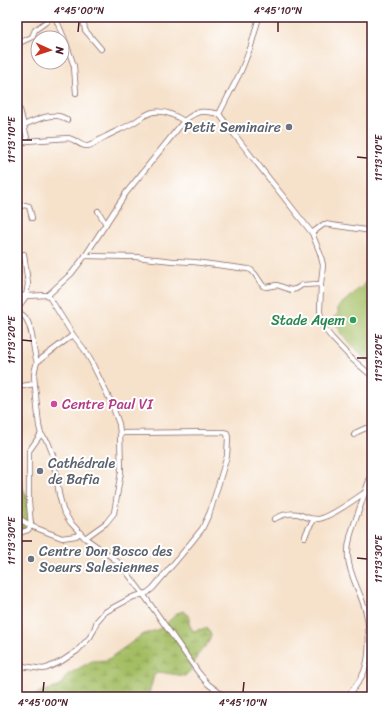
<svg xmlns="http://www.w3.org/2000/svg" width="389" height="714" font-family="Sriracha,sans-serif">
	<defs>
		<pattern id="grass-dots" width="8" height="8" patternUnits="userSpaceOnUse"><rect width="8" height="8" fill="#a4be64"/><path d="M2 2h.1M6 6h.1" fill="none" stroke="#889a53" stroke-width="1.8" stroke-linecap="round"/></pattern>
		<pattern id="wetland-marsh" width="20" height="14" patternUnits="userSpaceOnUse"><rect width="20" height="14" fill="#a4be64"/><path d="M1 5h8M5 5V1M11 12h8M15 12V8" fill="none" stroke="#889a53"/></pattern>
	</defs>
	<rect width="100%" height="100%" fill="#fff"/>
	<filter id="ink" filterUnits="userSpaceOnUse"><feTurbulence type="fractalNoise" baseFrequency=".025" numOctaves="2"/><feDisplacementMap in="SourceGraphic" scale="8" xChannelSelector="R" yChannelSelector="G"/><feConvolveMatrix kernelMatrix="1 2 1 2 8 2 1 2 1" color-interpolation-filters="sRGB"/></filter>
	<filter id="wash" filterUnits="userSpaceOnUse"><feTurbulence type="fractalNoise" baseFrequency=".012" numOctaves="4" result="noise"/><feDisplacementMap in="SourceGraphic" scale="16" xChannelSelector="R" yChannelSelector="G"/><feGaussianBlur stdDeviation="0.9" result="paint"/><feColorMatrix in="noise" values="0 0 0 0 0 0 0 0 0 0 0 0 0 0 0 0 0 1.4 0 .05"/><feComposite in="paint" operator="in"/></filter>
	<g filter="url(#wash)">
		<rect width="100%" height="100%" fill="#f6e1ca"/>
		<path fill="url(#grass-dots)" stroke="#776e48" d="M17,478L22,482L23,489L27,496L32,523L26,528L17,530Z"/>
		<path fill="url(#wetland-marsh)" stroke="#776e48" d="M184,611L189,617V624L193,631L207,628L211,635L208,643L197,656L191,670L185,676L160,672L154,675L148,697H33L39,692L59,687L67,675L92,661L107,660L142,635L162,628L177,613Z"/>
		<path fill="#a4be64" stroke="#776e48" d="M369,280H372V365C358,352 339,336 334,317L338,314V307Z"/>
	</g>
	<g filter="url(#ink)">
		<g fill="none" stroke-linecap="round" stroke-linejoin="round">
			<defs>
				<g id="minor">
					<path d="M55,17L65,40L74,66L76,93"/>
					<path d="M83,17L85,30L101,49"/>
					<path d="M17,44L32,37L35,30L46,22L50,17"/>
					<path d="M219,114L241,71L251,46L259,17"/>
					<path d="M24,125C35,120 56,110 67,120"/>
					<path d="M27,141L68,138C76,139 80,147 88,146C94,145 99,139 105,137C114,132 124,128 133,123C137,121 141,117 146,115C158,107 173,114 184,121"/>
					<path d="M17,146L27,141V138L20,110"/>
					<path d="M17,208L24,205L29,206L32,218"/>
					<path d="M98,211L106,224"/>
					<path d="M312,233L324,224L372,231"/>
					<path d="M85,256L136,257L173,261L194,262L248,269L251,270L255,274L263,286L266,287L277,285L291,290L296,289L302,285L321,284"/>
					<path d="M17,295L26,296L48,295L72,273L85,256L126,193L184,121C198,110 202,110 219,114L234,134L312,233L320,253L323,265L321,284L320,311L321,320L324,328L332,338L352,359L372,376"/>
					<path d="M48,295L73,335L37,362L35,369L34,376L39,426L41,434L48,442L53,455L59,494L63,510L70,522L85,538L113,558L123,567L143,594L198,672L208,684L225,697"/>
					<path d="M17,311C20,313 23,315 25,317C34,329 32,349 37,362"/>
					<path d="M17,313L20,305L26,296L28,284L24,254"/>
					<path d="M73,335L84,349L91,361L111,402L119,424L120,433L121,472L114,513L106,523L85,538"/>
					<path d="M17,387L34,384"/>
					<path d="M354,435L357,432L366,428L372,430"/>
					<path d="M17,517L31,526L62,538L76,536L80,533"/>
					<path d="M274,519C281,515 289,512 298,514C305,516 310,520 318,519C329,518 354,500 364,493H372"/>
					<path d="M17,534L28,530L31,526L29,502V451L41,434"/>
					<path d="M305,537C307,529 310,525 315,519"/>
					<path d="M22,666L43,669L47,668L62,661L77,651L90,637L94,630L97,621L105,612L133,597L147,593L153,588L181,555L202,529L210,512L227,456L228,438L227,433L223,432L120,433"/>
					<path d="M348,696H353L356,697"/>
					<path d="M347,697C352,691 361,679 364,672C371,655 370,620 363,603C358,588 349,573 348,557C347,542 353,527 358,513C363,499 367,486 372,472"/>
				</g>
			</defs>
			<use href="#minor" stroke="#866363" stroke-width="6"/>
			<use href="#minor" stroke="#fff" stroke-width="4.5"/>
		</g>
	</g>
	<path fill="none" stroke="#4a1f2b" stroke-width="1.5" d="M78,32L79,22M278,32V22M22,140H32M357,157L367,158M22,340L32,341M357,358H367M22,541H32M357,558L367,559M43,692L44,682M243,692L244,682"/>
	<g fill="#6b7280" stroke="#fff" stroke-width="1.5">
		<circle cx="289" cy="127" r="4"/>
		<circle cx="40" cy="471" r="4"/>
		<circle cx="31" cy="559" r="4"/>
	</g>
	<circle fill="#2e9e5b" stroke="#fff" stroke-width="1.5" cx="353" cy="320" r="4"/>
	<circle fill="#d1479c" stroke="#fff" stroke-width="1.5" cx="54" cy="404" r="4"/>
	<g text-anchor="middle" stroke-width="4" stroke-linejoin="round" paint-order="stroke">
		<g font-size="14" fill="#5b616d" stroke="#fff" text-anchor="start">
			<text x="281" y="132" text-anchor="end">Petit Seminaire</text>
			<text x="48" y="468">Cathédrale<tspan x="48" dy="16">de Bafia</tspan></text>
			<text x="39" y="556">Centre Don Bosco des<tspan x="39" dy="16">Soeurs Salesiennes</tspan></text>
		</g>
		<g font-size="14" fill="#27864d" stroke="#fff" text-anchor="end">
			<text x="345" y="325">Stade Ayem</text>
		</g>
		<g font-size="14" fill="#b23c85" stroke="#fff" text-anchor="start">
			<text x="62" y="409">Centre Paul VI</text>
		</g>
	</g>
	<rect width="389" height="714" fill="none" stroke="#fff" stroke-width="44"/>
	<g transform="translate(50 50) rotate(93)"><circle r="19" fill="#ffffff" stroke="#b7a5aa"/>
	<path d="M0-3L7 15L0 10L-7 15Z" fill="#c8321e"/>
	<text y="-6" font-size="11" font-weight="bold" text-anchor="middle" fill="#4a1f2b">N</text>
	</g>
	<rect x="22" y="22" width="345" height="670" fill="none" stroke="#4a1f2b" stroke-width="1.5"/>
	<g font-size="10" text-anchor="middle" fill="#4a1f2b">
		<text x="79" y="14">4°45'00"N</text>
		<text x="278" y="14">4°45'10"N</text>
		<text transform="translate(11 140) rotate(-90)" y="4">11°13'10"E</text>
		<text transform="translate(378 158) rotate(-90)" y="4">11°13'10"E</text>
		<text transform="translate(11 340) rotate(-90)" y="4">11°13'20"E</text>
		<text transform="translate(378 358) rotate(-90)" y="4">11°13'20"E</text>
		<text transform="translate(11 541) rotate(-90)" y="4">11°13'30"E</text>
		<text transform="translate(378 559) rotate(-90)" y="4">11°13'30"E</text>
		<text x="43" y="706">4°45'00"N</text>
		<text x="243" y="706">4°45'10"N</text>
	</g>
</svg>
